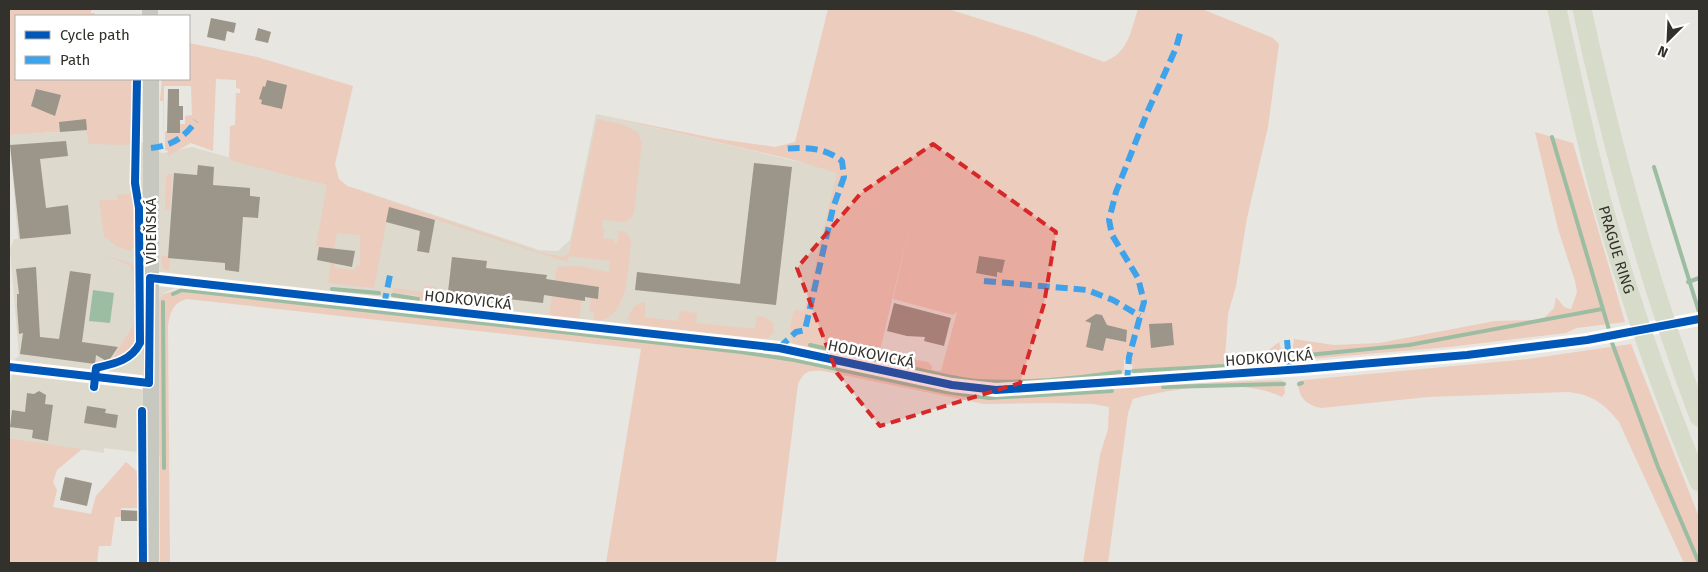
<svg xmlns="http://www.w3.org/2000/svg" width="1708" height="572" font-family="'Fira Sans',sans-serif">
	<rect width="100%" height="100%" fill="#e8e6e0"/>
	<path fill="#ddd9cc" d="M596,114L842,172L801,347L637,338L175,288L164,293L160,302V455L104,448V453L9,438V390L15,359L19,356L10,249L14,239H18L9,135L87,130L89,142L151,143V152L164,153L192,147L337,188L351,187L539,250L558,251L570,240Z"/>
	<g fill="#ecccbd" fill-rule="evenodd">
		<path d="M9,9H91V13H95V16H16V79H132L134,145L89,144L86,130L9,135Z"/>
		<path d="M828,9H948L1032,35L1104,62C1129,52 1130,33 1138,9H1202L1273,38L1279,44L1268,127L1247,218L1236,286L1228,314L1225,359C1235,356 1240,359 1250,358C1261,357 1270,349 1279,342L1284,360L1249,367L1133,376L1132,361L1124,360V370L1120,376L1006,384L971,383L906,370L908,363L904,362L905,358L928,362L932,366V370L941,371L957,312L953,315L893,299L914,208L877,363L801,347L792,342L790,326L794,310L804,311L837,173L794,160L596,114L713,138L775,147L795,142ZM979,256L1005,260L1002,273L997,272L996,277L976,272Z"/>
		<path d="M189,43L257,57L353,86L335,164L339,179L347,186L539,252L563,257L569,253L597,119L625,125L638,133L640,140L642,141L634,213C629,226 615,221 603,219L602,228L604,229L603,238L615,240L614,243H617L619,231C627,231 629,235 631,242C628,266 629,322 594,321V312L589,311L591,298H598L601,288L563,281L560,297L582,299L579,319L549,316L557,267L578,266L609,272L610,261L569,256L567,262L437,220L389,208L374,288L328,283L331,262H335L334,268L355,270L356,266H360V235L337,233L334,249L316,246L327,185L232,161L229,157L230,126L235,125L236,93H240V89L236,88V80L216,79L213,151L191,143L168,156V151L165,150V131L180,132V124H185V116L192,115L191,86H164L163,149V101H160L162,79H189Z"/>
		<path d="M1535,132L1573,143L1625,322L1577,328L1566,333L1449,347L1297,360L1293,347L1294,339L1334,345L1379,343L1495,321L1537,320L1545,317L1554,308L1556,297L1564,307L1571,309L1577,292L1575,281L1558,229Z"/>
		<path d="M168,174H172L170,210L165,209L166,177Z"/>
		<path d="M135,194V246L130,251L118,247L104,236L99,200H117V195Z"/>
		<path d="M101,254L130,263L137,269L136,342L125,356L111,361L134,324L133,272L130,265Z"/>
		<path d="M161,256H168L170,258L169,271L163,269Z"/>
		<path d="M425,286L436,287L435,295L428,303L418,302V295L393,293V288L424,292Z"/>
		<path d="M182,288L786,356L956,392L1281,380L1284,382L1285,393L1282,397C1245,378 1172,388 1133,399L1128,413L1108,563H1083L1100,455L1108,429L1109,407L1094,404L1049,403L984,404L823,371C809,370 804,371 798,384L776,563H606L641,349L187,299C172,303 170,313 168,327L170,563H160L159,301L164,294Z"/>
		<path d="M645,302V317L678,321L680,311L697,313L696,323L755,329L757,316L765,317L773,323L774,332L767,340L632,324L628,319C630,310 635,303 645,302Z"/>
		<path d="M1631,344L1699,517V563H1684L1619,422C1605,404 1591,394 1568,392L1428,397L1321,408C1306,405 1298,397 1298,382L1304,380L1528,359Z"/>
		<path d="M9,438L82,449L57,470L53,482L57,490L53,507L91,514L96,496L126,462L139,473V508H121V517H115L111,546H99L97,563H9Z"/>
	</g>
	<path fill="#9cbda2" d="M93,290L114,293L110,323L89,321Z"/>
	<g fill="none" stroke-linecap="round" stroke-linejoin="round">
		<g stroke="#9cbda2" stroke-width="4">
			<path d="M1552,137L1610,333"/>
			<path d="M1654,167L1699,312"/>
			<path d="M1688,282L1699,278"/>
			<path d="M332,289L379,293"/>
			<path d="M173,294L182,290L201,292L741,352L794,360L946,392L989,398L1112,391"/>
			<path d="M393,295L418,299"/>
			<path d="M163,302L164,468"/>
			<path d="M1611,340L1658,467L1699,563"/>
			<path d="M810,345L878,360"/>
			<path d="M1298,356L1409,345L1602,309"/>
			<path d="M907,367C930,372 954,379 978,381C1019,384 1080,378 1120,372"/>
			<path d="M1133,371L1223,366L1283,359"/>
			<path d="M1299,384L1302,383"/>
			<path d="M1163,387L1284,384"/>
		</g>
	</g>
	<g fill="#9c958a">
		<path d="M211,18L236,23L234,33L227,31L225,41L207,37Z"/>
		<path d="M258,28L271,32L268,43L255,40Z"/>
		<path d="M267,80L287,85L282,109L261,104L262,100L259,99L263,86L265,87Z"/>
		<path d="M36,89L61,95L55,116L31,106Z"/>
		<path d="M168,89H179V106H183V120H180V133H167Z"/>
		<path d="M86,119L87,130L60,132L59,122Z"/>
		<path d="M66,141L68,156L40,159L46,208L68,205L71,234L20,239L10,145Z"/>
		<path d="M754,163L792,167L776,305L635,290L637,272L740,284Z"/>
		<path d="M198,165L214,167L213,185L250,188V196L260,197L258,218L243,217L239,272L225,270V263L168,258L174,173L197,175Z"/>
		<path d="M389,207L435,220L429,253L417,251L420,231L386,222Z"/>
		<path d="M319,247L355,251L352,267L317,260Z"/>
		<path d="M979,256L1005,260L1002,273L997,272V277L976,273Z"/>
		<path d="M452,257L487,261L486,268L547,275L546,279L599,287L598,299L585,297V301L544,295L543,303L448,292Z"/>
		<path d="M36,267L40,337L59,339L70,271L91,274L82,342L118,347L108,362L96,355L95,364L20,354L23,333L19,334L17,306V294H19L16,269Z"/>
		<path d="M894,303L951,318L944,346L924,341L925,337L907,336L887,331Z"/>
		<path d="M1096,314L1102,315L1107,325L1127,330L1126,342L1106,338L1103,351L1086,347L1091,323L1085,321Z"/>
		<path d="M1172,323L1174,345L1151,348L1149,324Z"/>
		<path d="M39,391L46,395L45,404L53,405L48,441L32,438L33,430L10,427L12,410L25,412L27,393L34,394Z"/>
		<path d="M87,406L106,409L105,413L118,415L116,428L84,423Z"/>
		<path d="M65,477L92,483L87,506L60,500Z"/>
		<path d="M121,510L139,511V521H121Z"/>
	</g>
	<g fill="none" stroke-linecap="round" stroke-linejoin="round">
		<g stroke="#fcfbfa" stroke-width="14">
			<path d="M150,278L779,348L952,385L996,390L1302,369L1467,355L1587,340L1699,319"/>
			<path d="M9,367L149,383"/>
		</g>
		<g stroke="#c7c8bf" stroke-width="16">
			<path d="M150,9V16"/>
			<path d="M151,79V563"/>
		</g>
		<g stroke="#d7dbca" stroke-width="19">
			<path id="s1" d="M1557,9C1571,73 1585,138 1602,202C1629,297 1661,391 1699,482"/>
			<path d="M1582,9C1612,148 1649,284 1699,417"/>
		</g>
		<g stroke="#3ea3eb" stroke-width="6" stroke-dasharray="12 6" stroke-linecap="butt">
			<path d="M151,148C171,146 184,138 196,121"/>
			<path d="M984,281L1087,290L1113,300L1140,316"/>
			<path d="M384,305L390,275"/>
			<path d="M1287,340L1290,370"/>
			<path d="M779,348L796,332L805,330L833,208L844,177L842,161C824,147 806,147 783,149"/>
			<path d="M1127,382L1129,357L1144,302L1138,278L1112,235L1109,220L1116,192L1147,113L1176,48L1181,30"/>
		</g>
		<defs>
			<g id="cycleway">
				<path d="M9,367L149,383L150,278L779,348L952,385L996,390L1302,369L1467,355L1587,340L1699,319"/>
				<path d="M94,387L96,368C113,364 131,361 140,343L139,208L135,183L137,79"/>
				<path d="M142,411L143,563"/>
			</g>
		</defs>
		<use href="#cycleway" stroke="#fff" stroke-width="11"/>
		<use href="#cycleway" stroke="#0057b8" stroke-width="8"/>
	</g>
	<path fill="#d62828" fill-opacity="0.2" stroke="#d62828" stroke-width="4" stroke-dasharray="10 6" stroke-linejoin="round" d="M933,144L1056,232L1044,304L1020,383L880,426L837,373L797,268L861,193Z"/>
	<g text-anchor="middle" stroke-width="5" stroke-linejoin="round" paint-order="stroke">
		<g font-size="15" fill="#32312c" stroke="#fff">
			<text transform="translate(151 231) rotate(-90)" y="5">VÍDEŇSKÁ</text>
			<text dy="5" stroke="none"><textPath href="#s1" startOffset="248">PRAGUE RING</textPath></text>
			<text transform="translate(468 300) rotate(6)" y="5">HODKOVICKÁ</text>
			<text transform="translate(871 354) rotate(12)" y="5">HODKOVICKÁ</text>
			<text transform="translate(1269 358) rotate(-4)" y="5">HODKOVICKÁ</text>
		</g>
	</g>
	<rect width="1708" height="572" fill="none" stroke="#32312c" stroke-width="20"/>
	<rect x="15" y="15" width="175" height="65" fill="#ffffff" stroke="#adadab"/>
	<rect x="25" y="31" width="25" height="8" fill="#0057b8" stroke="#adadab"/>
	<text x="60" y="40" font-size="15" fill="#32312c">Cycle path</text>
	<rect x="25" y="56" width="25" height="8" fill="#3ea3eb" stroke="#adadab"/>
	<text x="60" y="65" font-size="15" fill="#32312c">Path</text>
	<g transform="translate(1668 40) rotate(204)" stroke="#ffffff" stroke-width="4" paint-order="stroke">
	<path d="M0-4L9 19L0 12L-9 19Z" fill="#32312c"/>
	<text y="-8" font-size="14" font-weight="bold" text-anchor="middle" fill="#32312c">N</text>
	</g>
</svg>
